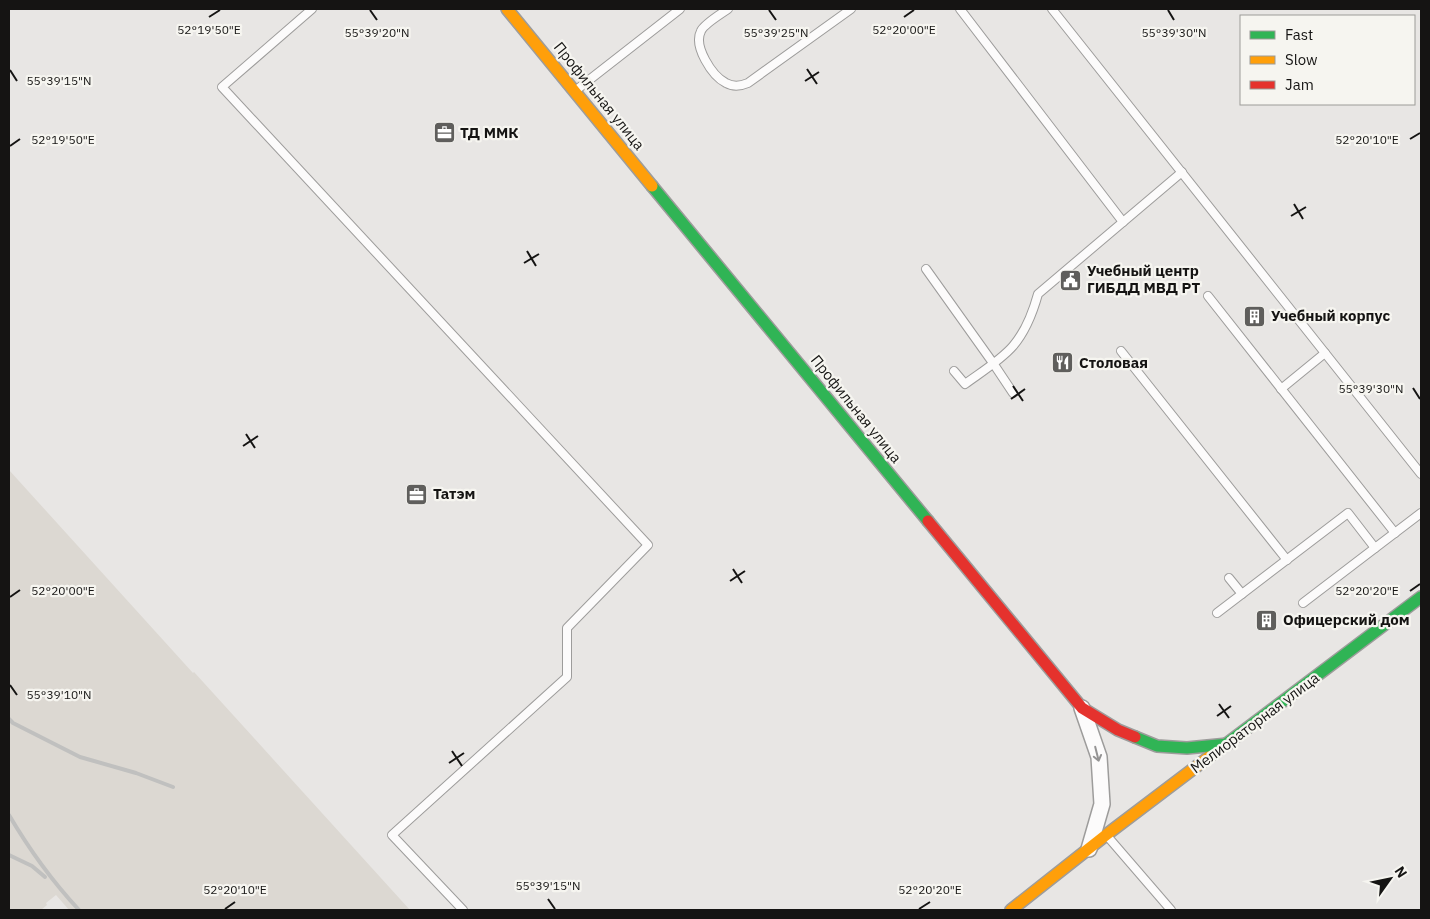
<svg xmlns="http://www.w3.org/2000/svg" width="1430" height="919" font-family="'IBM Plex Sans',sans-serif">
	<rect width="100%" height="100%" fill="#e8e6e4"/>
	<path fill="#dcd8d2" d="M9,470L193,673L194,672L410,910H69L56,895L46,903L47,905L41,910H9Z"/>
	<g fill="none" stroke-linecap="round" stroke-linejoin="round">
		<defs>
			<g id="lane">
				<path d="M312,9L222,87L648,545L567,628V677L392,835L463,910"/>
				<path d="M728,9C721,14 704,24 701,31C693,46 712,76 726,83C733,87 741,86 748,83L851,9"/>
				<path d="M960,9L1123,222"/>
				<path d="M1052,9L1421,474"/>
				<path d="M575,91L680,9"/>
				<path d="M926,269L993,363L1013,393"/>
				<path d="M1208,296L1395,533"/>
				<path d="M1121,351L1287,560"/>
				<path d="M954,371L965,384C980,373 1001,360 1013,346C1026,331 1033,312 1038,294L1182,172"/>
				<path d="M1281,389L1325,353"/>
				<path d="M1229,578L1242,594"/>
				<path d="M1303,603L1375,548"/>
				<path d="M1217,613L1348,513L1375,548L1421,513"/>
				<path d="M1108,837L1171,910"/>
			</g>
			<path id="street" d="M1082,708L1099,757L1102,804L1089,849"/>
			<g id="fast">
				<path d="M652,186L928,521"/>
				<path d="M1135,737L1157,746L1187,748L1228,744"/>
				<path d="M1209,757L1421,597"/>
			</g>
			<g id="slow">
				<path d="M507,9L652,186"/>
				<path d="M1011,910L1106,835L1209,757"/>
			</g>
			<path id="jam" d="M928,521L1082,708L1118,730L1135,737"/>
		</defs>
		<use href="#lane" stroke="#9d9c9b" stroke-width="10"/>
		<use href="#street" stroke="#9d9c9b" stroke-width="18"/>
		<use href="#fast" stroke="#9d9c9b" stroke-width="14"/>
		<use href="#slow" stroke="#9d9c9b" stroke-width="14"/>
		<use href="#jam" stroke="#9d9c9b" stroke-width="14"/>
		<use href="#lane" stroke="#fcfbfb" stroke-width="8"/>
		<use href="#street" stroke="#fcfbfb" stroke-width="15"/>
		<use href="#fast" stroke="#30b455" stroke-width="11"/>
		<use href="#slow" stroke="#ff9f0a" stroke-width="11"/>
		<use href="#jam" stroke="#e5322d" stroke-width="11"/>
		<g stroke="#c0c0bf" stroke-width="4">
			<path d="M9,719L13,723L80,757L136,773L173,787"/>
			<path d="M9,815C29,849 52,881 79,910"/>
			<path d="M9,855L32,866L45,877"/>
		</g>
	</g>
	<defs><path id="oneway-shaft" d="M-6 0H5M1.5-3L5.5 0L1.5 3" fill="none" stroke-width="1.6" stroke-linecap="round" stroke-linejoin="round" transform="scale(1.25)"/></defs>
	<use stroke="#949393" href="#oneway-shaft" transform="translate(1097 754) rotate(76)"/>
	<path fill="none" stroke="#151413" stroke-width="2" d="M370,10L377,20M769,10L776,20M1168,10L1174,20M209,17L220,10M904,17L914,10M807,69L817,84M10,70L17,81M805,81L819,72M1410,139L1420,133M10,146L20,139M1294,204L1303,219M1291,216L1306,207M527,251L536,266M524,263L539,254M1013,386L1023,401M1413,388L1420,399M1011,399L1025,389M246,434L255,448M243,446L258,436M733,569L742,583M730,581L745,571M1410,591L1420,584M10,597L20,590M10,685L17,695M1219,704L1229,718M1217,716L1231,706M452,751L462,766M449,763L464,753M548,899L555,909M225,909L235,902M919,909L930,902"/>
	<defs>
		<symbol id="office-square" viewBox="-11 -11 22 22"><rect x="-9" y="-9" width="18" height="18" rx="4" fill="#5f5e5c" stroke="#f6f5f0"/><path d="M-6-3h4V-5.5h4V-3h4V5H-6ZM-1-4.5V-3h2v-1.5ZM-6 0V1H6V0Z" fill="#fff"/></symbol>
		<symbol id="civic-square" viewBox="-11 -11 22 22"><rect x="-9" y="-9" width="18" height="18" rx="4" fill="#5f5e5c" stroke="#f6f5f0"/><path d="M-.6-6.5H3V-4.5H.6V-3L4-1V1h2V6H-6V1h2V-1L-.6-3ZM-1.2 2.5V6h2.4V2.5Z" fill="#fff"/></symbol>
		<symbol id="building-square" viewBox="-11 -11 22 22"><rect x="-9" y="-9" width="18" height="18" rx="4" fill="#5f5e5c" stroke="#f6f5f0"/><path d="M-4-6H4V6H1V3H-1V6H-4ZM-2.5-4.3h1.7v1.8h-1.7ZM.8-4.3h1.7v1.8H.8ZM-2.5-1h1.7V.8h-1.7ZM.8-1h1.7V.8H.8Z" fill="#fff"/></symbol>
		<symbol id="restaurant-square" viewBox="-11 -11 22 22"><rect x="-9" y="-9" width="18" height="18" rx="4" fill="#5f5e5c" stroke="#f6f5f0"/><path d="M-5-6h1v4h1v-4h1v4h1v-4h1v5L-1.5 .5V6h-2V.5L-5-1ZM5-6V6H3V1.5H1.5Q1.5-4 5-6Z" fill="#fff"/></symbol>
	</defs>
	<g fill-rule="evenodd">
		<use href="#office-square" x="432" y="120" width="25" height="25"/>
		<use href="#civic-square" x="1058" y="268" width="25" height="25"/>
		<use href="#building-square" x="1242" y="304" width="25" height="25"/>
		<use href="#restaurant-square" x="1050" y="350" width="25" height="25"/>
		<use href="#office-square" x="404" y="482" width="25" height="25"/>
		<use href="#building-square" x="1254" y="608" width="25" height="25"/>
	</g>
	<g text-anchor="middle" stroke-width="4.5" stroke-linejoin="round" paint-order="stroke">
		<g font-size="15" fill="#151413" stroke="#f6f5f0">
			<text transform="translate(599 96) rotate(51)" y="5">Профильная улица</text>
			<text transform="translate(856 409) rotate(51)" y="5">Профильная улица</text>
			<text transform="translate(1255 723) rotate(-37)" y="5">Мелиораторная улица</text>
		</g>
		<g font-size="15" font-weight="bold" fill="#151413" stroke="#f6f5f0" text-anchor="start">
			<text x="460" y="138">ТД ММК</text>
			<text x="1087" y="276">Учебный центр<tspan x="1087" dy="17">ГИБДД МВД РТ</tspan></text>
			<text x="1271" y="321">Учебный корпус</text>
			<text x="1079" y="368">Столовая</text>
			<text x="433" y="499">Татэм</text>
			<text x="1283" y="625">Офицерский дом</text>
		</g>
	</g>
	<g font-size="12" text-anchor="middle" fill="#151413" stroke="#f6f5f0" stroke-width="4.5" stroke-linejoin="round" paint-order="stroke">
		<text x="904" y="34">52°20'00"E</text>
		<text x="209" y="34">52°19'50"E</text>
		<text x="377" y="37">55°39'20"N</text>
		<text x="776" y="37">55°39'25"N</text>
		<text x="1174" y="37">55°39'30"N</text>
		<text x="59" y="85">55°39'15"N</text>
		<text x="63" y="144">52°19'50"E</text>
		<text x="1367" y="144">52°20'10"E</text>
		<text x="1371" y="393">55°39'30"N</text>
		<text x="63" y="595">52°20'00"E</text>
		<text x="1367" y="595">52°20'20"E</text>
		<text x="59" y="699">55°39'10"N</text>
		<text x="548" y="890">55°39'15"N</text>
		<text x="235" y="894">52°20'10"E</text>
		<text x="930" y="894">52°20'20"E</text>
	</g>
	<rect width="1430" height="919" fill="none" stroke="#151413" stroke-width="20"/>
	<rect x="1240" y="15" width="175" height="90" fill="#f6f5f0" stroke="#9c9b98"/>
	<rect x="1250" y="31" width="25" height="8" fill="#30b455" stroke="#9c9b98"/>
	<text x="1285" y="40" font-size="15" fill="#151413">Fast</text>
	<rect x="1250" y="56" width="25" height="8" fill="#ff9f0a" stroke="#9c9b98"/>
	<text x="1285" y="65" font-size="15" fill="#151413">Slow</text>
	<rect x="1250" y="81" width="25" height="8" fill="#e5322d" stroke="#9c9b98"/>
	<text x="1285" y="90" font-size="15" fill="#151413">Jam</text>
	<g transform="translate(1390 879) rotate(57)" stroke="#f6f5f0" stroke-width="4" paint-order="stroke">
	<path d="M0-4L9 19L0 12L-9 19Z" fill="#151413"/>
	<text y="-8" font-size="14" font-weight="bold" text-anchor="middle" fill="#151413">N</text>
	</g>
</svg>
